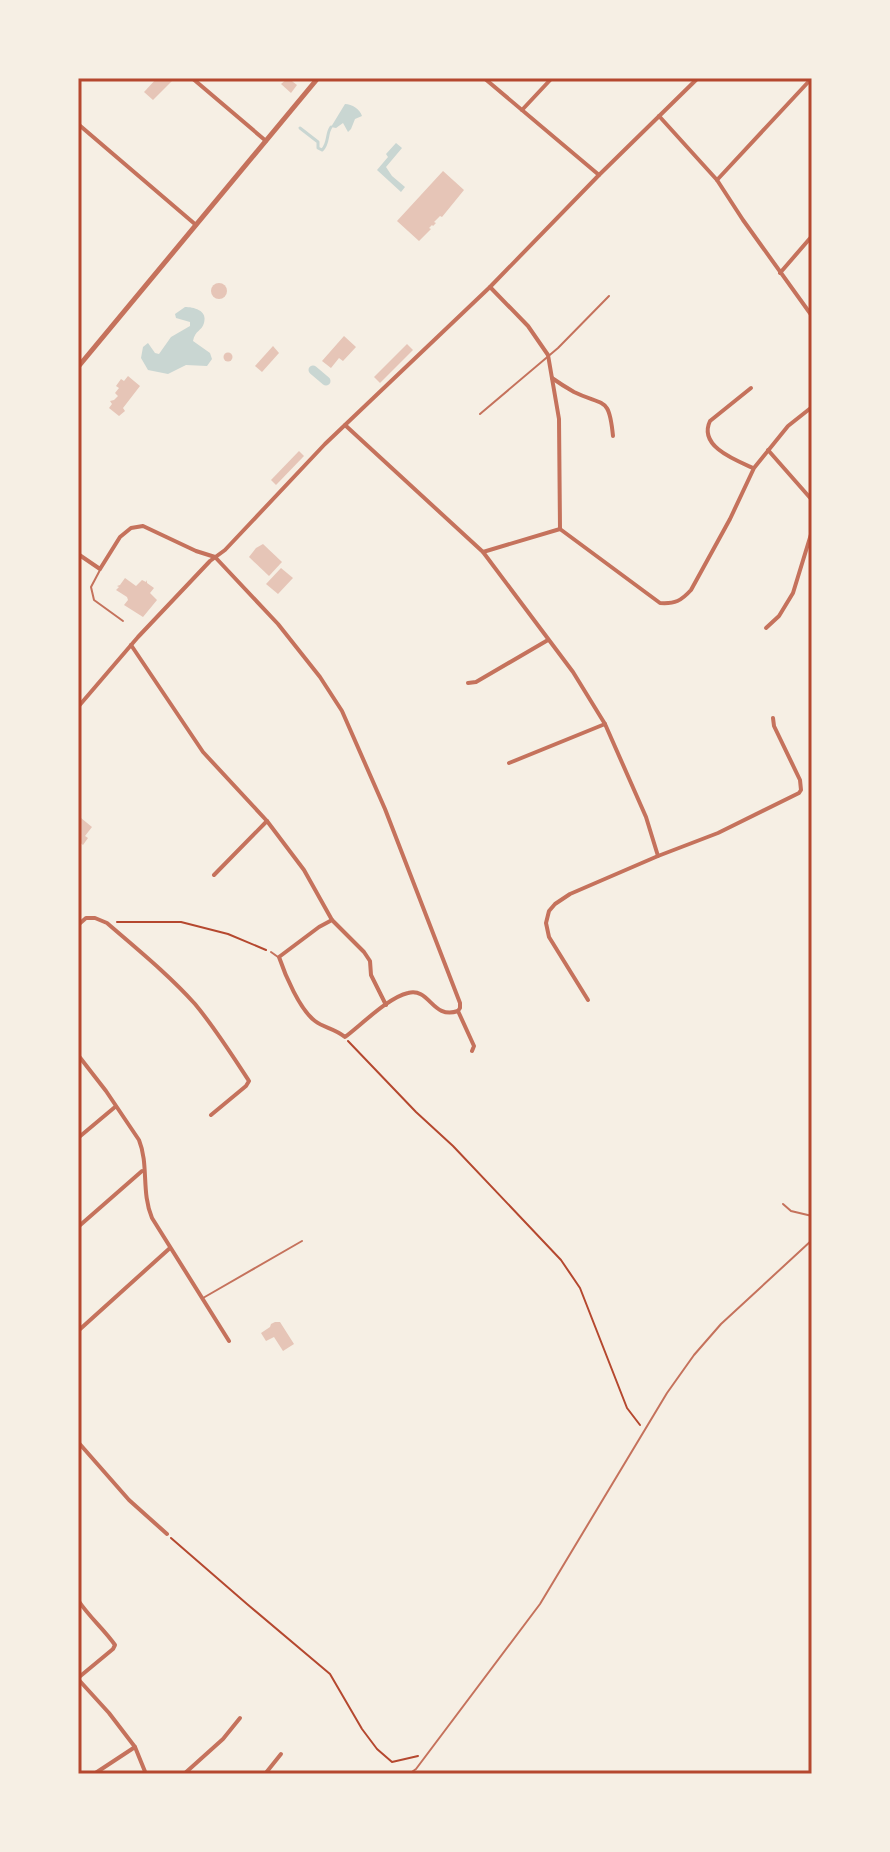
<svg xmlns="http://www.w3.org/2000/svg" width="890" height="1852" font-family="Karla,sans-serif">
	<rect width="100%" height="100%" fill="#f6efe4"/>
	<g fill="#c9d6d2">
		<path d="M345,104C352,104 360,109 362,116L355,119L351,129L348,132L343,123L336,128L331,127Z"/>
		<path d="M396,143L402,148L386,167L392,176L405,187L401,192L377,170L388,157L386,154Z"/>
		<path d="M185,307C193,307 208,310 204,323C202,331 195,330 193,341L210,353L212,359L207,366L186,365L168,374L148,370L141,358L143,347L148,343L155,353L159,354L171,337L190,326V322L176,318L175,314Z"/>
	</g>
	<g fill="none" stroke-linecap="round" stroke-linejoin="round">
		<path stroke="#c9d6d2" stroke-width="3" d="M300,128L318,142V148L322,150C329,144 326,134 331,127"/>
		<path stroke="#c9d6d2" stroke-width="9" d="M313,370L326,381"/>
	</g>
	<g fill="#e6c5b7">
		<path d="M157,78H175L153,100L144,92Z"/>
		<path d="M288,78L297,85L291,93L281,84Z"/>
		<path d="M443,171L464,190L442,217L440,216L434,222L436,223L433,226L432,225L429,228L431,229L419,241L397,221Z"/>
		<circle cx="219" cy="291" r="8"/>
		<path d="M344,336L356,347L343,361L339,358L331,368L322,361Z"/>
		<path d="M407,344L413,350L380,383L374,377Z"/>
		<path d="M273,346L279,353L262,372L255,366Z"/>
		<circle cx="228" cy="357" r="4.5"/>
		<path d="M128,376L140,386L123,408L125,411L119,416L109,408L112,404L110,401L114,400L118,396L115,393L119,388L116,386L121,379L124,381Z"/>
		<path d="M299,451L304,456L276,485L271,480Z"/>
		<path d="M263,544L282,562L269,576L249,557L256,548Z"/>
		<path d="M281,568L293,578L278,594L266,584Z"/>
		<path d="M125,578L136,586L142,580L146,582L147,580V583L154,588L150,593L157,600L143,617L124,605L128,600L127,597L116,590L119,587L117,586L120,585Z"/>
		<path d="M81,818L92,827L85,836L88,838L83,845L78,841V831L80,829L78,827V822Z"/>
		<path d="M275,1322H280L294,1344L283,1351L274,1337L266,1341L261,1333L270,1327L271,1324Z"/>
	</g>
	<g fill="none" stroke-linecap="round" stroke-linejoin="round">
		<g stroke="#b5482f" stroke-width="2">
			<path d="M117,922H181L228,934L266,950"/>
			<path d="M348,1041L416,1112L453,1146L561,1260L580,1288L627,1408L640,1425"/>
			<path d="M171,1538L247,1604L330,1674L362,1729L377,1749L392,1762L418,1756"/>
		</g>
		<g stroke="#c5725c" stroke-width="2">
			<path d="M480,414L558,348L609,296"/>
			<path d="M100,570L91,587L94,600L123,621"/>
			<path d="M271,952L278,957"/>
			<path d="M783,1204L791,1211L812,1216"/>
			<path d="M203,1298L302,1241"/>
			<path d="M409,1774L416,1769L540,1604L667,1393L694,1355L721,1324L812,1240"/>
		</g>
		<g stroke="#c5725c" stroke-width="4">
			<path d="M192,78L266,141"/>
			<path d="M484,78L599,175"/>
			<path d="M522,110L552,78"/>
			<path d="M659,116L717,180L743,220L812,316"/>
			<path d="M78,124L196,225"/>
			<path d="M717,180L812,78"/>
			<path d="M780,273L812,236"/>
			<path d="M490,287L528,326L548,355L559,419L560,529L660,603C675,604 681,601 691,590L730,519L754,468L788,426L812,407"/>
			<path d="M552,378C559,383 567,388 574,392C605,407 609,396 613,436"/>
			<path d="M751,388L710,421C698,446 735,460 753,468"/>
			<path d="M345,425L483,552L573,672L605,724L646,817L658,856L718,833L799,793L801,790L800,780L774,726L773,718"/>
			<path d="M768,450L812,500"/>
			<path d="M483,552L560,529"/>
			<path d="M78,554L100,569L120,537L131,528L143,526L196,551L215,557L278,624L320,677L342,711L385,809L460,1003V1008L458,1011L474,1046L472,1051"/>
			<path d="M766,628L779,616L793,593L812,531"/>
			<path d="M131,645L203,752L267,821L304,870L332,920"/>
			<path d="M468,683L476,682L548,640"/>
			<path d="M78,707L138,637L210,561L225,550L325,444L490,287L599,175L698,78"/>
			<path d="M509,763L605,724"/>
			<path d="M214,875L267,821"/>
			<path d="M78,925L86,918H95L107,923C137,949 168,974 195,1004C215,1028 232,1055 249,1081L246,1086L211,1115"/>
			<path d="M588,1000L549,937L546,923L549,911L555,904L570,894L658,856"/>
			<path d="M386,1005L371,975L370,961L364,952L332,920L319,927L279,957C285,975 300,1010 315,1021C324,1028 334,1028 345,1037C361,1025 389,997 408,993C430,987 432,1020 458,1011"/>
			<path d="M78,1055L106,1091L139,1140C149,1165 141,1192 152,1218L229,1341"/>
			<path d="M78,1138L115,1107"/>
			<path d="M78,1227L142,1171"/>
			<path d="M78,1331L170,1248"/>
			<path d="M78,1442L129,1500L167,1534"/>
			<path d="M78,1600C89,1617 104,1629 115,1645L113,1649L78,1678"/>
			<path d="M78,1679L109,1713L135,1747L146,1774"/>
			<path d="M94,1774L135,1747"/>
			<path d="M184,1774L223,1739L240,1718"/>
			<path d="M265,1774L281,1754"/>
		</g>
		<path stroke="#c5725c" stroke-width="5" d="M78,367L318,78"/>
	</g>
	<rect width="890" height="1852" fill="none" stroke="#f6efe4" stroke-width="160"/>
	<rect x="80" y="80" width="730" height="1692" fill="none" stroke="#b5482f" stroke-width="3"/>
</svg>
